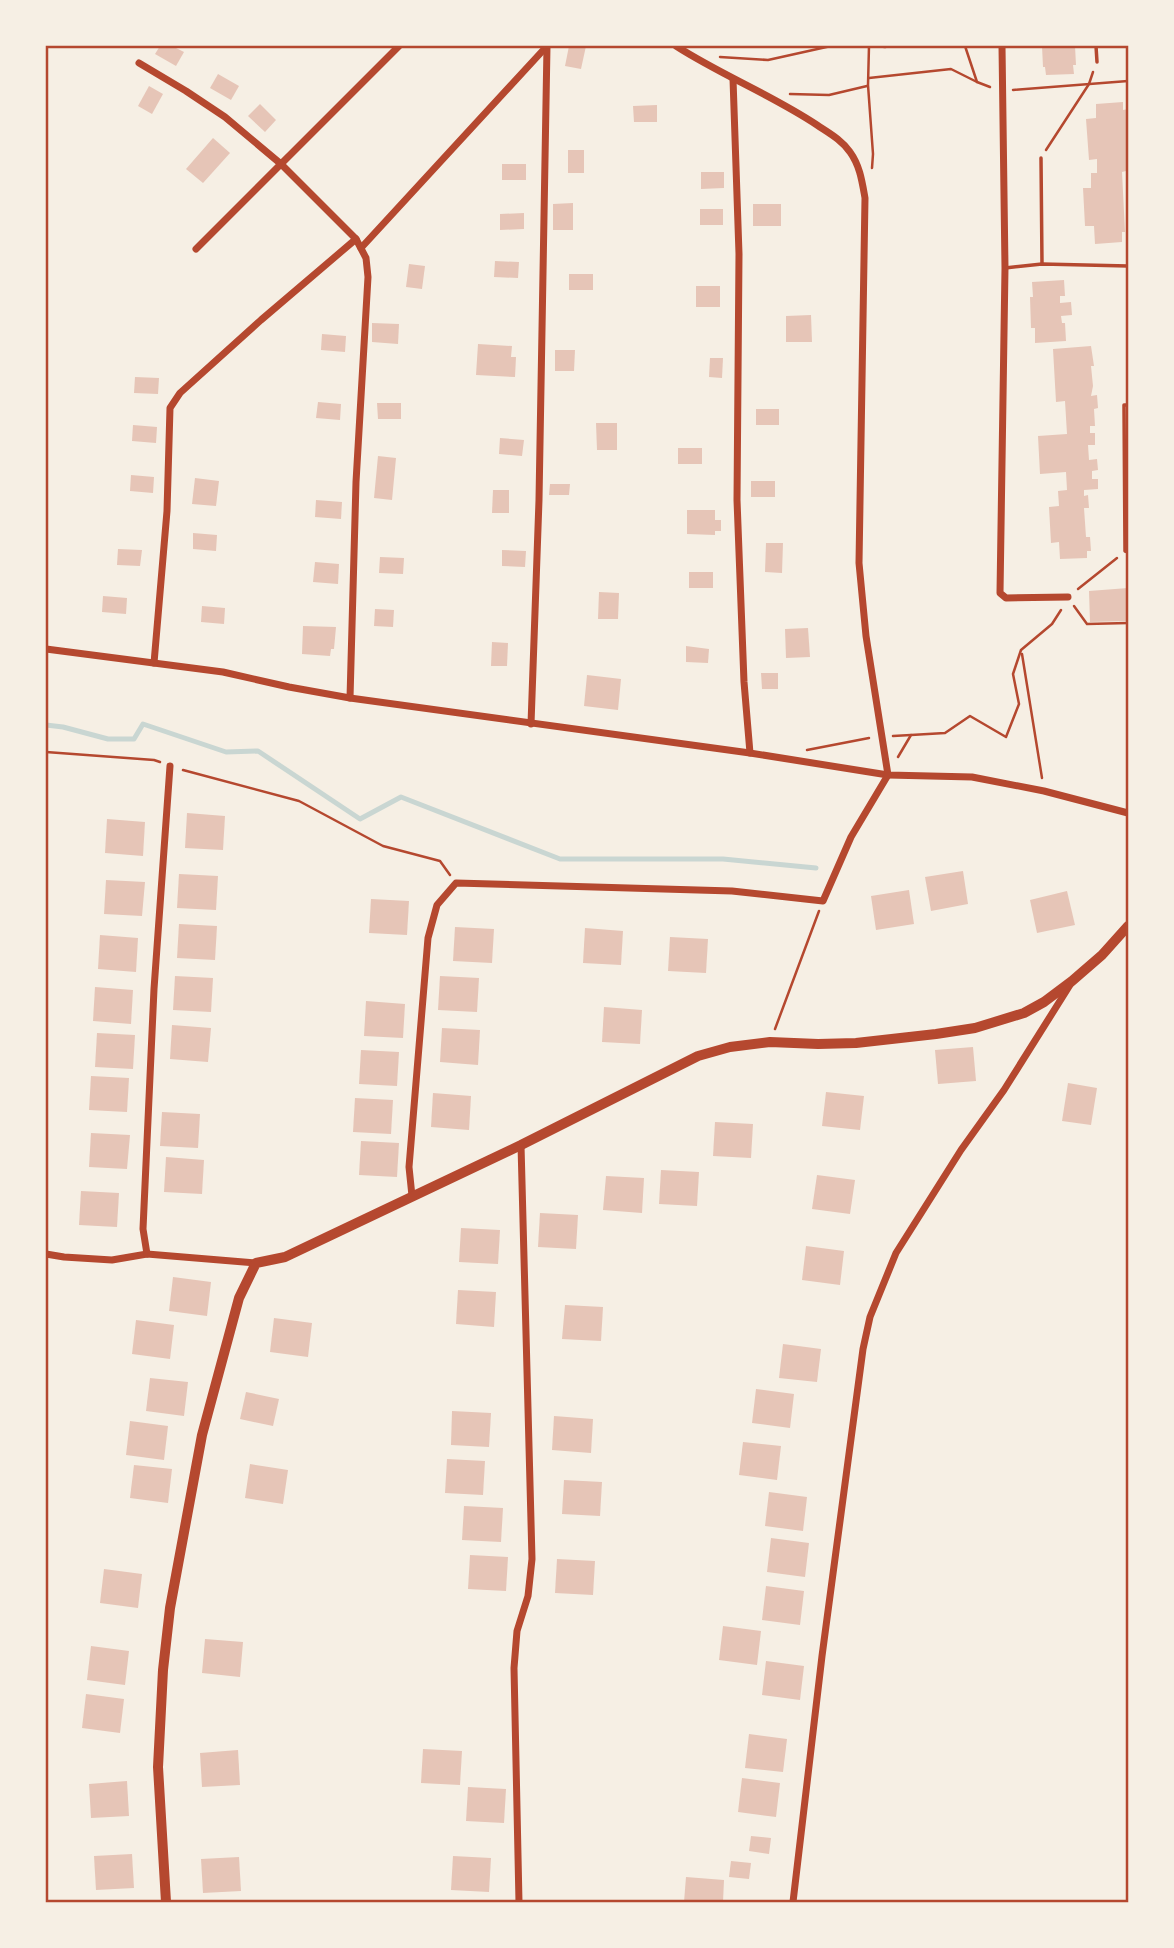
<svg xmlns="http://www.w3.org/2000/svg" width="1174" height="1948" font-family="'Work Sans',sans-serif">
	<rect width="100%" height="100%" fill="#f6efe4"/>
	<g fill="none" stroke-linecap="round" stroke-linejoin="round">
		<path stroke="#c9d6d2" stroke-width="5" d="M46,725L63,727L108,739H134L143,724L226,752L258,751L360,819L401,797L560,859H723L816,868"/>
	</g>
	<g fill="#e6c5b7">
		<path d="M160,46H172L184,52L176,66L155,54Z"/>
		<path d="M569,46H586L581,69L565,66Z"/>
		<path d="M1042,46H1075L1076,65H1073L1074,74L1046,75L1045,67H1043Z"/>
		<path d="M218,74L239,86L231,100L210,88Z"/>
		<path d="M149,86L163,94L152,114L138,106Z"/>
		<path d="M1123,102V110L1128,109V165H1126V171L1122,172L1125,232H1122V242L1095,244L1094,226H1085L1083,188H1091V173H1097V159L1089,160L1086,119L1096,118V104Z"/>
		<path d="M260,104L276,120L265,132L248,116Z"/>
		<path d="M657,105V122H634L633,106Z"/>
		<path d="M213,138L230,153L203,183L186,169Z"/>
		<rect x="568" y="150" width="16" height="23"/>
		<rect x="502" y="164" width="24" height="16"/>
		<path d="M701,172H724V188L701,189Z"/>
		<path d="M573,203V230H553V204Z"/>
		<rect x="753" y="204" width="28" height="22"/>
		<rect x="700" y="209" width="23" height="16"/>
		<path d="M524,213V229L500,230V214Z"/>
		<path d="M495,261L519,262L518,278L494,277Z"/>
		<path d="M409,264L425,266L422,289L406,287Z"/>
		<rect x="569" y="274" width="24" height="16"/>
		<path d="M1064,280L1065,296H1060V303L1071,302L1072,315L1061,316L1062,323H1065L1066,341L1035,343V328H1031L1030,297H1033L1032,282Z"/>
		<rect x="696" y="286" width="24" height="21"/>
		<path d="M811,315L812,342H786V316Z"/>
		<path d="M372,323L399,324L398,344L372,342Z"/>
		<path d="M322,334L346,336L345,352L321,350Z"/>
		<path d="M478,344L512,346L511,357H516L515,377L476,375Z"/>
		<path d="M1091,346L1094,366H1091L1093,386L1091,396L1097,395L1098,408L1094,409L1095,426H1090V433H1095V445H1088L1089,460L1097,459L1098,470L1092,471V479H1098V489L1084,490V496L1088,495L1089,508H1084L1086,537H1090L1091,551H1087V558L1060,559L1059,542L1051,543L1049,507L1059,506L1058,491L1067,490L1066,472L1040,474L1038,436L1067,434L1065,401L1056,402L1053,349Z"/>
		<path d="M555,350H575L574,371H555Z"/>
		<path d="M710,358H723L722,378L709,377Z"/>
		<path d="M135,377L159,378L158,394L134,393Z"/>
		<path d="M318,402L341,404L340,420L316,418Z"/>
		<path d="M377,403H401V419H378Z"/>
		<rect x="756" y="409" width="23" height="16"/>
		<path d="M596,423H617V450H597Z"/>
		<path d="M133,425L157,427L156,443L132,441Z"/>
		<path d="M500,438L524,440L522,456L499,454Z"/>
		<rect x="678" y="448" width="24" height="16"/>
		<path d="M378,456L396,458L392,500L374,498Z"/>
		<path d="M131,475L154,477L153,493L130,491Z"/>
		<path d="M195,478L219,481L216,506L192,504Z"/>
		<rect x="751" y="481" width="24" height="16"/>
		<path d="M550,484H570L569,495H549Z"/>
		<path d="M493,490H509V513H492Z"/>
		<path d="M316,500L342,502L341,519L315,517Z"/>
		<path d="M687,510H715V520H721V531H715V535L687,534Z"/>
		<path d="M193,533L217,535L216,551L193,549Z"/>
		<path d="M766,543H783L782,573L765,572Z"/>
		<path d="M118,549L142,550L140,566L117,565Z"/>
		<path d="M502,550L526,551L525,567L502,566Z"/>
		<path d="M380,557L404,558L403,574L379,573Z"/>
		<path d="M315,562L339,564L338,584L313,582Z"/>
		<rect x="689" y="572" width="24" height="16"/>
		<path d="M1128,588V621L1090,622L1089,591Z"/>
		<path d="M599,592L619,593L618,619H598Z"/>
		<path d="M103,596L127,598L126,614L102,612Z"/>
		<path d="M202,606L225,608L224,624L201,622Z"/>
		<path d="M375,609L394,610L393,627L374,626Z"/>
		<path d="M303,626L336,627L334,649H331L330,656L302,654Z"/>
		<path d="M808,628L810,657L786,658L785,629Z"/>
		<path d="M492,642L508,643L507,666H491Z"/>
		<path d="M686,646L709,649L708,663L686,662Z"/>
		<path d="M761,673H778V689H762Z"/>
		<path d="M587,675L621,679L618,710L584,706Z"/>
		<path d="M187,813L225,816L223,850L185,848Z"/>
		<path d="M107,819L145,822L143,856L105,853Z"/>
		<path d="M963,871L968,904L931,911L925,877Z"/>
		<path d="M179,874L218,876L216,910L177,908Z"/>
		<path d="M106,880L145,882L142,916L104,914Z"/>
		<path d="M909,890L914,924L876,930L871,896Z"/>
		<path d="M1067,891L1075,925L1037,933L1030,900Z"/>
		<path d="M371,899L409,901L407,935L369,933Z"/>
		<path d="M179,924L217,926L215,960L177,958Z"/>
		<path d="M455,927L494,929L492,963L453,961Z"/>
		<path d="M585,928L623,931L621,965L583,963Z"/>
		<path d="M100,935L138,938L136,972L98,969Z"/>
		<path d="M670,937L708,939L706,973L668,971Z"/>
		<path d="M175,976L213,978L211,1012L173,1010Z"/>
		<path d="M440,976L479,978L477,1012L438,1010Z"/>
		<path d="M95,987L133,990L131,1024L93,1021Z"/>
		<path d="M366,1001L405,1004L403,1038L364,1036Z"/>
		<path d="M604,1007L642,1010L640,1044L602,1042Z"/>
		<path d="M172,1025L211,1028L208,1062L170,1059Z"/>
		<path d="M442,1028L480,1030L478,1065L440,1062Z"/>
		<path d="M97,1033L135,1035L133,1069L95,1067Z"/>
		<path d="M973,1047L976,1081L938,1084L935,1050Z"/>
		<path d="M361,1050L399,1052L397,1086L359,1084Z"/>
		<path d="M91,1076L129,1078L127,1112L89,1110Z"/>
		<path d="M1068,1083L1097,1088L1091,1125L1062,1121Z"/>
		<path d="M826,1092L864,1096L860,1130L822,1126Z"/>
		<path d="M433,1093L471,1096L469,1130L431,1127Z"/>
		<path d="M355,1098L393,1100L391,1134L353,1132Z"/>
		<path d="M162,1112L200,1114L198,1148L160,1146Z"/>
		<path d="M715,1122L753,1124L751,1158L713,1156Z"/>
		<path d="M91,1133L130,1135L127,1169L89,1167Z"/>
		<path d="M361,1141L399,1143L397,1177L359,1175Z"/>
		<path d="M166,1157L204,1160L202,1194L164,1192Z"/>
		<path d="M661,1170L699,1172L697,1206L659,1204Z"/>
		<path d="M817,1175L855,1180L850,1214L812,1209Z"/>
		<path d="M606,1176L644,1178L642,1213L603,1210Z"/>
		<path d="M81,1191L119,1193L117,1227L79,1225Z"/>
		<path d="M540,1213L578,1215L576,1249L538,1247Z"/>
		<path d="M461,1228L500,1230L498,1264L459,1262Z"/>
		<path d="M806,1246L844,1251L840,1285L802,1280Z"/>
		<path d="M173,1277L211,1282L207,1316L169,1311Z"/>
		<path d="M458,1290L496,1292L494,1327L456,1324Z"/>
		<path d="M565,1305L603,1307L601,1341L562,1339Z"/>
		<path d="M274,1318L312,1323L308,1357L270,1352Z"/>
		<path d="M136,1320L174,1325L170,1359L132,1354Z"/>
		<path d="M783,1344L821,1349L817,1382L779,1378Z"/>
		<path d="M150,1378L188,1382L184,1416L146,1411Z"/>
		<path d="M756,1389L794,1394L790,1428L752,1423Z"/>
		<path d="M246,1392L279,1399L273,1426L240,1419Z"/>
		<path d="M452,1411L491,1413L489,1447L451,1445Z"/>
		<path d="M554,1416L593,1419L591,1453L552,1450Z"/>
		<path d="M130,1421L168,1426L164,1460L126,1455Z"/>
		<path d="M743,1442L781,1446L777,1480L739,1475Z"/>
		<path d="M447,1459L485,1461L483,1495L445,1493Z"/>
		<path d="M250,1464L288,1470L283,1504L245,1498Z"/>
		<path d="M134,1465L172,1469L168,1503L130,1498Z"/>
		<path d="M564,1480L602,1482L600,1516L562,1514Z"/>
		<path d="M769,1492L807,1497L803,1531L765,1526Z"/>
		<path d="M464,1506L503,1508L501,1542L462,1540Z"/>
		<path d="M771,1538L809,1543L805,1577L767,1572Z"/>
		<path d="M470,1555L508,1557L506,1591L468,1589Z"/>
		<path d="M557,1559L595,1561L593,1595L555,1593Z"/>
		<path d="M104,1569L142,1574L138,1608L100,1603Z"/>
		<path d="M766,1586L804,1591L800,1625L762,1620Z"/>
		<path d="M723,1626L761,1631L757,1665L719,1660Z"/>
		<path d="M205,1639L243,1642L240,1677L202,1673Z"/>
		<path d="M91,1646L129,1651L125,1685L87,1680Z"/>
		<path d="M766,1661L804,1666L800,1700L762,1695Z"/>
		<path d="M86,1694L124,1699L120,1733L82,1728Z"/>
		<path d="M749,1734L787,1739L783,1772L745,1768Z"/>
		<path d="M423,1749L462,1751L460,1785L421,1783Z"/>
		<path d="M238,1750L240,1785L202,1787L200,1753Z"/>
		<path d="M742,1778L780,1783L776,1817L738,1812Z"/>
		<path d="M127,1781L129,1816L91,1818L89,1784Z"/>
		<path d="M468,1787L506,1789L504,1823L466,1821Z"/>
		<path d="M751,1836L771,1838L769,1854L749,1851Z"/>
		<path d="M132,1854L134,1888L96,1890L94,1856Z"/>
		<path d="M453,1856L491,1858L489,1892L451,1890Z"/>
		<path d="M239,1857L241,1891L203,1893L201,1859Z"/>
		<path d="M731,1861L751,1863L749,1879L729,1877Z"/>
		<path d="M686,1877L724,1880L723,1902H684Z"/>
	</g>
	<g fill="none" stroke-linecap="round" stroke-linejoin="round">
		<g stroke="#b5482f" stroke-width="2.5">
			<path d="M869,46L868,85L873,154L872,168"/>
			<path d="M876,46L885,47L890,46"/>
			<path d="M965,46L977,82L990,87"/>
			<path d="M720,57L768,60L831,46"/>
			<path d="M869,78L951,69L977,82"/>
			<path d="M1013,90L1128,81"/>
			<path d="M790,94L829,95L867,86"/>
			<path d="M1046,150L1089,84L1093,72"/>
			<path d="M1078,589L1117,558"/>
			<path d="M1074,606L1087,624L1128,623"/>
			<path d="M1022,654L1042,778"/>
			<path d="M893,736L911,735"/>
			<path d="M807,750L869,738"/>
			<path d="M46,752L154,760L160,762"/>
			<path d="M898,757L911,735L945,733L970,716L1006,737L1019,704L1013,674L1021,650L1052,624L1061,610"/>
			<path d="M183,770L299,801L383,846L440,861L450,875"/>
			<path d="M775,1029L819,911"/>
		</g>
		<g stroke="#b5482f" stroke-width="3.5">
			<path d="M1096,46L1097,62"/>
			<path d="M1041,158L1042,264"/>
			<path d="M1005,268L1042,264L1128,266"/>
			<path d="M1128,405H1124L1125,551L1128,552"/>
		</g>
		<g stroke="#b5482f" stroke-width="7">
			<path d="M1002,46L1005,268L1000,593L1006,598L1068,597"/>
			<path d="M139,63L186,91L225,117L281,164L356,239L366,258L368,277L356,482L350,698"/>
			<path d="M733,79L739,254L737,500L744,682L750,753"/>
			<path d="M361,248L547,46"/>
			<path d="M196,249L399,46"/>
			<path d="M46,649L223,672L289,687L350,698L750,753L888,775L972,777L1044,791L1128,813"/>
			<path d="M154,663L167,511L170,408L180,393L261,320L356,239"/>
			<path d="M531,724L539,500L547,46"/>
			<path d="M412,1196L409,1167L428,938L437,905L456,883L732,891L823,901L851,837L888,775L866,636L859,563L865,198C862,181 860,166 850,152C842,140 829,133 817,125C772,95 721,75 676,46"/>
			<path d="M46,1254L64,1257L112,1260L147,1254L256,1263"/>
			<path d="M147,1254L143,1229L154,989L170,766"/>
			<path d="M519,1902L514,1668L517,1631L528,1596L532,1559L521,1145"/>
			<path d="M793,1902L822,1656L863,1349L870,1317L896,1253L961,1150L1004,1090L1070,985"/>
		</g>
		<path stroke="#b5482f" stroke-width="10" d="M166,1902L158,1767L163,1670L170,1608L202,1435L239,1298L256,1263L285,1257L521,1145L698,1056L730,1047L770,1042L818,1044L856,1043L936,1034L975,1028L1024,1013L1044,1002L1072,981L1102,955L1128,926"/>
	</g>
	<rect width="1174" height="1948" fill="none" stroke="#f6efe4" stroke-width="94"/>
	<rect x="47" y="47" width="1080" height="1854" fill="none" stroke="#b5482f" stroke-width="2.5"/>
</svg>
